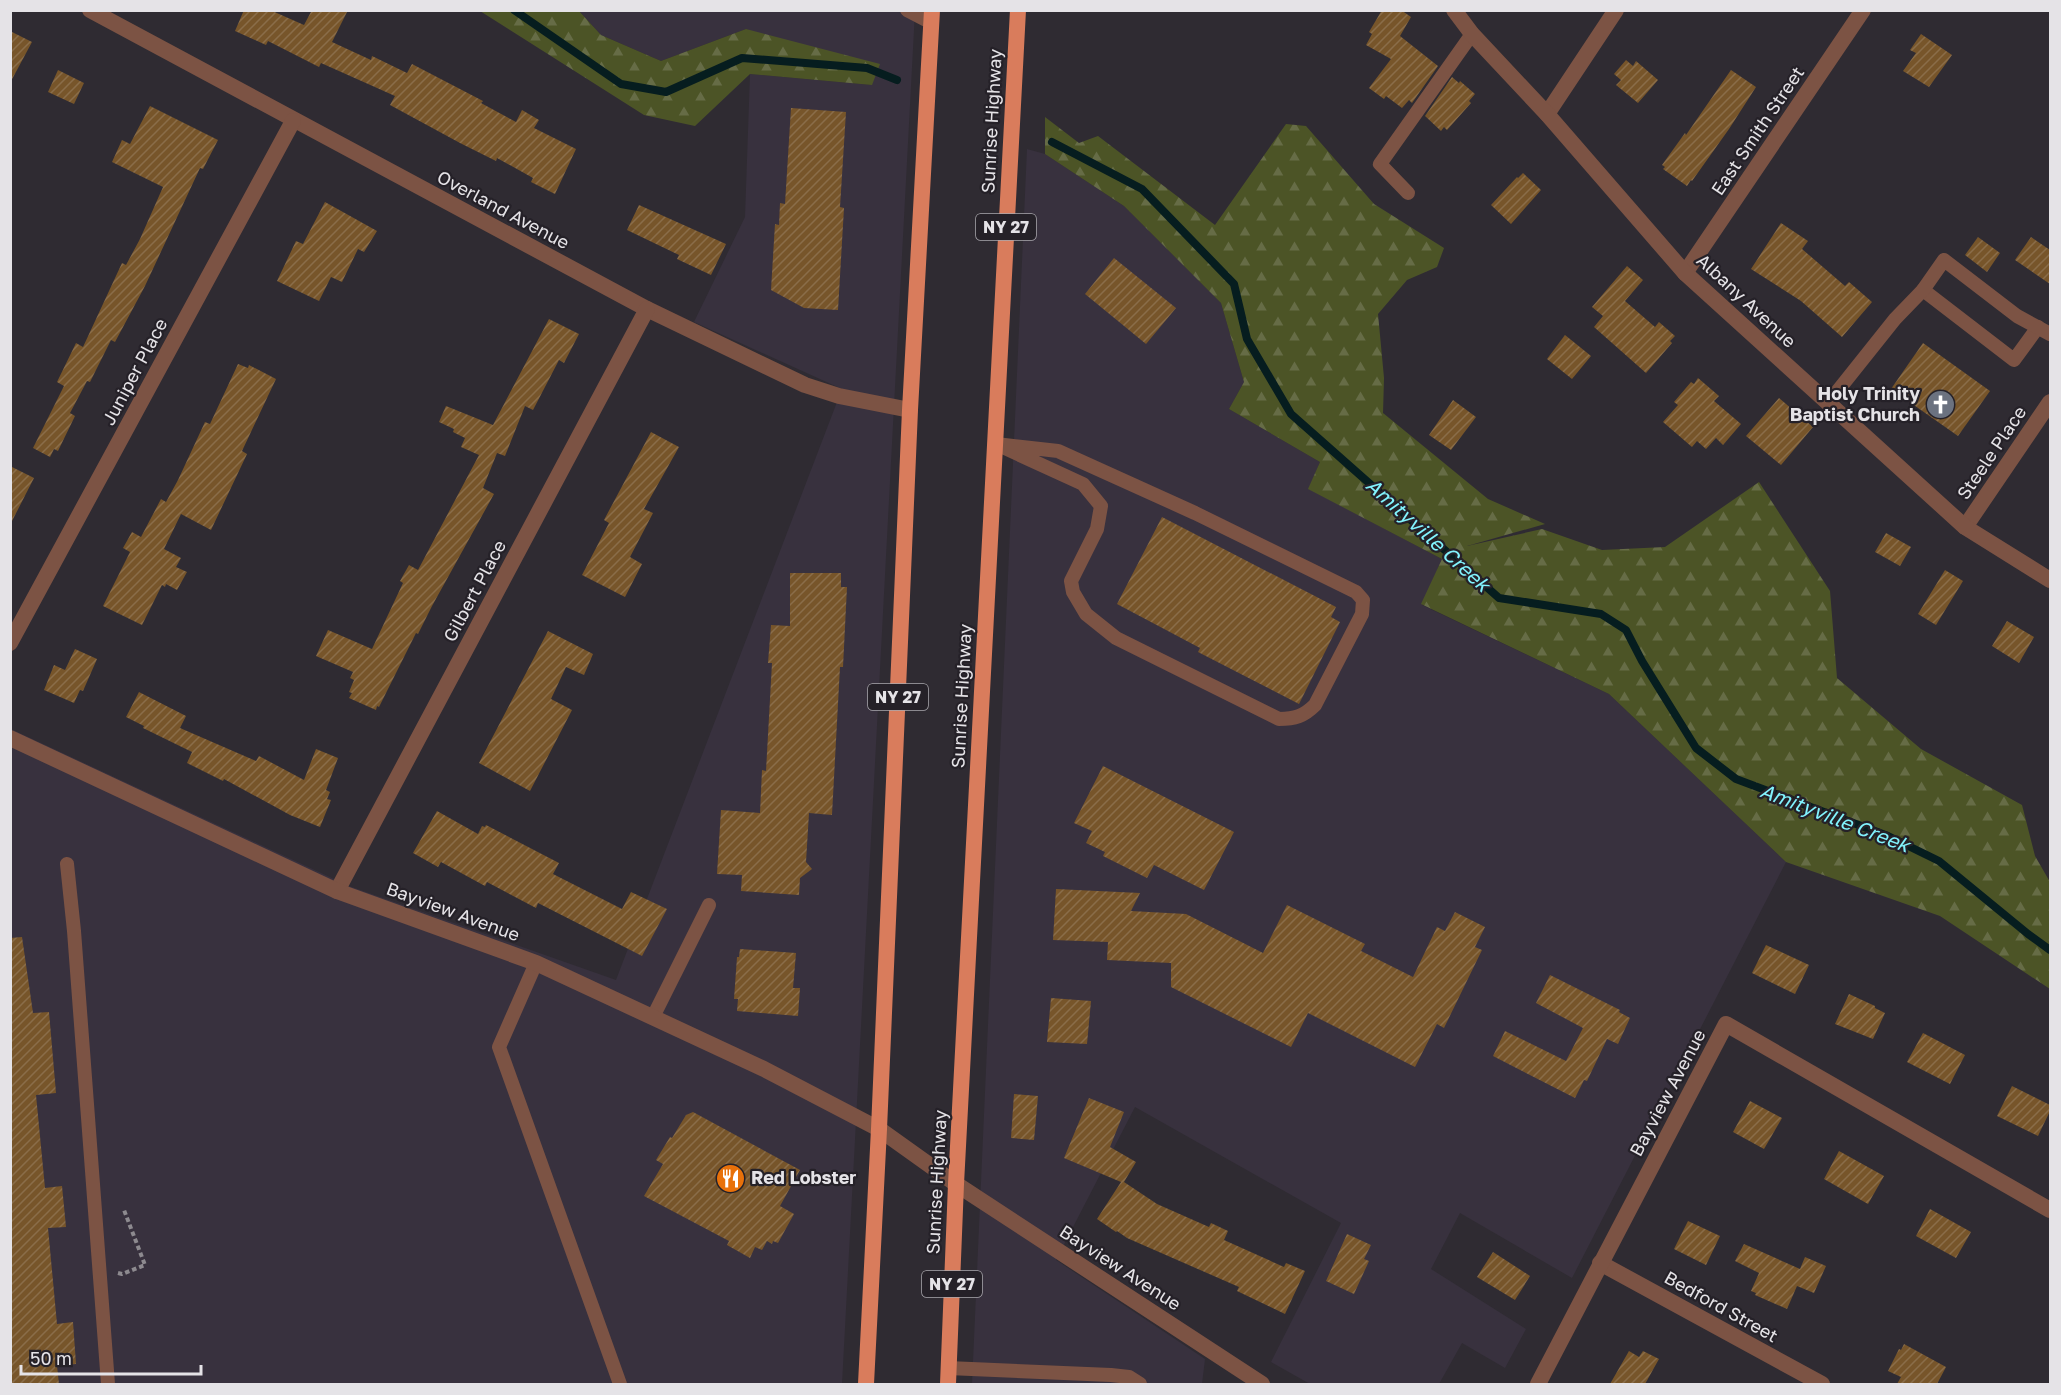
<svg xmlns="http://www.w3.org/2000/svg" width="2061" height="1395" font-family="'Golos Text',sans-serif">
	<defs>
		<pattern id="forest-firs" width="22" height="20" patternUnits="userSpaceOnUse" patternTransform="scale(1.5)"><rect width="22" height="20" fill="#4c5426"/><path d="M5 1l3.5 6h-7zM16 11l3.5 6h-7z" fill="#666c46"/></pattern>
		<pattern id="building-hatch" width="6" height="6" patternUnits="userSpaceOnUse" patternTransform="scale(1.5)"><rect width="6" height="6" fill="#77552a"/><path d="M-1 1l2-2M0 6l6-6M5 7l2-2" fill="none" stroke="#8a6d49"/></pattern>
	</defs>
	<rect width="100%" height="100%" fill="#2f2b32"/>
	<g fill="#38313e">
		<path d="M579,11H915L842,1384H11V729L349,886L616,980L842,389L694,322L745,217L750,74L872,85L746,29L661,61L601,35Z"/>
		<path d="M1027,149L1045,154L1124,206L1221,303L1244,382L1229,409L1320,462L1309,489L1442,559L1422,605L1609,694L1786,862L1572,1278L1460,1213L1431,1269L1526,1329L1505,1368L1462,1343L1439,1384H1310L1271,1362L1341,1223L1135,1107L1056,1260L1205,1359L1202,1384H972Z"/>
	</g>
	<g fill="url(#forest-firs)">
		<path d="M480,11H579L601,35L661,61L746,29L880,64L872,85L750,74L695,126L644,115Z"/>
		<path d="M1045,117L1079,143L1098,136L1215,225L1286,124L1306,126L1374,204L1444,248L1437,267L1407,280L1378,314L1384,378L1383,413L1488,499L1545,524L1467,546L1542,529L1602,550L1665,547L1759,482L1830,591L1837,678L1921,749L2022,805L2035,856L2050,882V989L1940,916L1786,862L1609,694L1421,604L1442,559L1308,489L1320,462L1229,409L1244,382L1221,303L1124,206L1045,154Z"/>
	</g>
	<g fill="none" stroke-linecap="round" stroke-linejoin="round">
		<g stroke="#061d1f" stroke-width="8">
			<path d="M514,10L621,84L666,92L742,58L867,68L897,80"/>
			<path d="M1052,142L1142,189L1234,284L1247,339L1291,414L1499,598L1601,614L1626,630L1642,661L1696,748L1736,779L1888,836L1939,861L2028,934L2050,950"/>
		</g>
	</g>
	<g fill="url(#building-hatch)">
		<path d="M244,10H270L304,25L312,10H348L332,42L371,60L372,56L407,73L412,64L483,101L481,103L516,122L522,110L539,120L534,128L576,149L555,194L531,182L533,178L497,158L496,161L460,143L390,105L395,96L321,63L319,67L268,41L266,45L235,31Z"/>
		<path d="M1382,10H1401L1411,17L1400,36L1438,66L1412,103L1409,100L1402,108L1386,96L1384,99L1369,88L1391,59L1366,45L1372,34L1369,32Z"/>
		<path d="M10,31L32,42L10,83Z"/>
		<path d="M1921,34L1952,55L1929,87L1903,71L1916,53L1910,50Z"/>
		<path d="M1626,60L1633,66L1636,61L1658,80L1638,103L1616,85L1621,80L1614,74Z"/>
		<path d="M58,70L84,83L74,104L48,92Z"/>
		<path d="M1731,70L1756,87L1729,129L1692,181L1691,180L1687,186L1663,169L1665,167L1662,165L1685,133L1686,135Z"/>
		<path d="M1452,77L1459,83L1460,81L1475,94L1469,101L1471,103L1447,130L1444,127L1441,131L1425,116Z"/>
		<path d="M150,106L218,140L203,169L200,168L145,286L115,342L111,340L90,382L87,381L70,413L75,416L58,451L54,449L50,457L33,448L64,386L57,382L76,343L83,347L122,263L126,265L140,239L163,187L112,162L122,140L130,144Z"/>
		<path d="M791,108L846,112L840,207L844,208L838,310L804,308L771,290L775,224L779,225L780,203L785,204Z"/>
		<path d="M1523,173L1541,190L1511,224L1491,205L1517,177L1518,178Z"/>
		<path d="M325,202L377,231L364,252L358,249L342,282L331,277L319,301L277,281L296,241L303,244Z"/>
		<path d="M639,205L726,244L711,275L677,259L679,255L627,230Z"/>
		<path d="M1781,223L1808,241L1802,249L1845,286L1849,282L1872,302L1842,337L1801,301L1751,269Z"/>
		<path d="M1978,237L2000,253L1987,272L1965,255Z"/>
		<path d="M2031,237L2050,250V284L2015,260Z"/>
		<path d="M1114,258L1176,308L1146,344L1085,294Z"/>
		<path d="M1627,266L1643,280L1625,301L1655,327L1659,322L1675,336L1670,341L1672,343L1646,373L1594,327L1603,316L1592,307Z"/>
		<path d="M549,319L579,334L564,363L559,360L533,410L525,406L505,456L497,453L483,488L494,494L432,606L418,634L416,633L379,707L377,706L376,710L349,698L352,693L349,692L354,680L350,678L353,672L316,656L328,630L372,649L403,583L400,581L409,565L418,570L479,455L461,447L465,438L453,432L454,429L439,422L446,406L493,425Z"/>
		<path d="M1565,335L1591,356L1572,379L1547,359Z"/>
		<path d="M1923,343L1990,391L1958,436L1891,389Z"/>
		<path d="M238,364L248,368L249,365L276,379L242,451L247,454L211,530L181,514L164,549L181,558L176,567L187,572L177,590L166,584L165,587L162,585L142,625L103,606L130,552L123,548L132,532L141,537L161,499L166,502L178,480L205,422L210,424Z"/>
		<path d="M1698,378L1719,396L1714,401L1741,424L1723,445L1716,438L1706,449L1697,441L1692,447L1663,422L1678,405L1674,402L1691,382L1694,384Z"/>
		<path d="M1779,398L1813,427L1781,465L1746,436Z"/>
		<path d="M1453,400L1476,417L1451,450L1429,435Z"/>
		<path d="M651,432L679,447L644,509L653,513L630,557L642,564L625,597L582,575L609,523L604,520Z"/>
		<path d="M10,466L34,478L10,525Z"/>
		<path d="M1162,517L1336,607L1331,617L1340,622L1299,704L1198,652L1200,648L1117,604Z"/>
		<path d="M1886,533L1911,547L1900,566L1875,552Z"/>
		<path d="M1945,570L1963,581L1936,625L1918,614Z"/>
		<path d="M790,573H841V587H847L843,667H840L832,815L809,813L806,862L812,869L800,878L799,895L741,891L742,875L717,874L721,810L760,813L762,770L766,771L772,663H768L771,625L790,626Z"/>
		<path d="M2007,621L2034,637L2019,663L1992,646Z"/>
		<path d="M548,631L593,654L584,675L566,667L551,699L572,710L530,791L479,763Z"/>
		<path d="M75,649L97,659L83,691L80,690L74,703L44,690L54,665L65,670Z"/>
		<path d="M139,692L186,716L180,728L256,761L259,756L304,780L316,749L338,758L326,790L330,792L327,799L331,800L320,827L290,815L224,779L223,781L187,763L192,752L143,728L144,726L126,717Z"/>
		<path d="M1103,766L1234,832L1204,890L1154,865L1147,878L1103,856L1105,852L1086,843L1092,831L1074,823Z"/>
		<path d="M437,811L478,834L482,826L485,827L486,825L559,863L553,874L622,909L631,892L667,909L642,956L538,903L536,908L487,882L485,886L441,862L438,867L413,853Z"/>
		<path d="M1056,889L1140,893L1131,911L1186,914L1263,953L1287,905L1365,944L1361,951L1413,977L1437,927L1445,931L1455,912L1485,927L1475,947L1482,950L1444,1028L1437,1024L1415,1067L1308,1013L1291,1047L1171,987V963L1107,960L1108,942L1053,940Z"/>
		<path d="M22,937L33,1013L49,1012L56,1093L36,1095L45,1188L62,1186L66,1227L48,1228L57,1324L73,1322L76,1364L57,1366L59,1384H10V938Z"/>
		<path d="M1766,945L1809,965L1795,994L1752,973Z"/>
		<path d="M740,949L796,953L793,988H800L798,1016L737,1011L738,999H734L737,957H739Z"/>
		<path d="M1550,975L1620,1010L1619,1012L1630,1018L1618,1044L1607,1039L1587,1081L1584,1080L1575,1098L1493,1056L1505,1031L1566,1061L1583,1028L1536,1003Z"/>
		<path d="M1849,994L1875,1006V1008L1885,1013L1873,1039L1835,1024Z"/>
		<path d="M1051,998L1091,1001L1087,1044L1047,1042Z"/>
		<path d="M1923,1033L1965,1055L1950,1084L1907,1062Z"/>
		<path d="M2012,1086L2050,1105V1111L2038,1136L1997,1116Z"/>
		<path d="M1014,1094L1038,1096L1034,1140L1011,1138Z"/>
		<path d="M1089,1098L1124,1112L1110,1147L1136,1162L1124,1182L1157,1204L1209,1227L1211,1223L1228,1231L1224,1240L1284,1267L1286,1263L1305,1271L1285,1314L1237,1291L1239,1287L1127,1238L1117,1231L1116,1232L1097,1219L1121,1182L1064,1158Z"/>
		<path d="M1750,1101L1782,1118L1764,1149L1733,1132Z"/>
		<path d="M693,1112L800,1170L780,1206L794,1214L778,1243L773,1241L772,1244L767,1241L762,1250L755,1247L750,1258L727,1245L729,1241L644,1196L663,1164L656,1160L670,1137L672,1138L686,1115Z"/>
		<path d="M1839,1151L1884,1176L1868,1204L1824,1179Z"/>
		<path d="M1930,1209L1971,1232L1956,1258L1916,1236Z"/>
		<path d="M1688,1221L1720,1236L1706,1265L1674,1249Z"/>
		<path d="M1347,1234L1371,1245L1364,1259L1369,1261L1354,1294L1326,1281Z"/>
		<path d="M1744,1244L1800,1269L1805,1257L1826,1266L1814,1293L1797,1286L1787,1309L1755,1295L1756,1293L1751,1291L1759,1273L1735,1261Z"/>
		<path d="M1493,1252L1530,1276L1515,1300L1477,1277Z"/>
		<path d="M1904,1344L1946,1367L1937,1384H1897L1901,1377L1888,1371L1899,1349L1901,1350Z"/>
		<path d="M1629,1351L1639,1357L1643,1351L1659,1359L1645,1384H1610Z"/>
	</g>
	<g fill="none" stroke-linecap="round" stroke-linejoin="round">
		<path stroke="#8d8a8f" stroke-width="4" stroke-dasharray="4.5 3" stroke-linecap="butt" d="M118,1273L122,1274L145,1265L124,1210"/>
		<g stroke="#7c5344" stroke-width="14">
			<path d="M907,10L932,23"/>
			<path d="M1408,193L1380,164L1472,34"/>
			<path d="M1923,290L2014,360L2038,327"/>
			<path d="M1828,403L1895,319L1923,290L1944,260L2017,316L2050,334"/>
			<path d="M996,444L1058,451L1195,513L1356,592L1363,600L1362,614L1315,705C1304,716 1295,719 1279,719L1116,638L1086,614L1073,592L1071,581L1097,529L1101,506L1083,484Z"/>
			<path d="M67,864L74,931L108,1384"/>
			<path d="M536,963L499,1047L620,1384"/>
			<path d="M653,1017L709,905"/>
			<path d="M948,1368L1111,1375L1129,1377L1140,1384"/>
		</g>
		<g stroke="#7c5344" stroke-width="16">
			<path d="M90,10L647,309L805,385L839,396L910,410"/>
			<path d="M1547,114L1616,10"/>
			<path d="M1685,273L1863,10"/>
			<path d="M1965,527L2050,402"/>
			<path d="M10,643L293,121"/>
			<path d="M337,891L647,309"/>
			<path d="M956,1184L1262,1384"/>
			<path d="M1600,1263L1822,1384"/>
			<path d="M1538,1384L1726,1024L2050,1210"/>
		</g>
		<g stroke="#7c5344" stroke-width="16">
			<path d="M1454,10L1472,34L1547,114L1685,273L1965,527L2050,580"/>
			<path d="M10,738L337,891L536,963L764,1069L879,1129L956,1184"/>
		</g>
		<g stroke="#d97c5c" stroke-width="16">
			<path d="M866,1384L879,1129L910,410L932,10"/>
			<path d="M948,1384L956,1184L1018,10"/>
		</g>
	</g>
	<defs>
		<symbol id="church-disc" viewBox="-11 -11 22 22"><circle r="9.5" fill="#6b7280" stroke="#252128"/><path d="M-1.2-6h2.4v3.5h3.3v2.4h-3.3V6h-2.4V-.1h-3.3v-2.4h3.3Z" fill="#fff"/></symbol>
		<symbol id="restaurant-disc" viewBox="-11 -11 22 22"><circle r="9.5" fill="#e8710a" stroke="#252128"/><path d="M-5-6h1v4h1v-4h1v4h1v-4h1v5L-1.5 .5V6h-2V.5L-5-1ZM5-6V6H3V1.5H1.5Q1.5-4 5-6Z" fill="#fff"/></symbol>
	</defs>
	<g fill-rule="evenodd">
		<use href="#church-disc" x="1924" y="388" width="33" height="33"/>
		<use href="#restaurant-disc" x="714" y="1162" width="33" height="33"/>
	</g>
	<g text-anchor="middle" stroke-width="4.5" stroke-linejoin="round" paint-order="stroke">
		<g fill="#252128" stroke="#aba9ae" stroke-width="1.5">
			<rect x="976" y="214" width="60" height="26" rx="4.5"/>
			<rect x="868" y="684" width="60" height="26" rx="4.5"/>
			<rect x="922" y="1271" width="60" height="26" rx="4.5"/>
		</g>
		<g font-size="16" font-weight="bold" fill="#e5e3e7">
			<text x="1006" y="233">NY 27</text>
			<text x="898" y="703">NY 27</text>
			<text x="952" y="1290">NY 27</text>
		</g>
		<g font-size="18" fill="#e5e3e7" stroke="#252128">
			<text transform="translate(992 121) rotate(-87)" y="6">Sunrise Highway</text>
			<text transform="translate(1758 131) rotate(-56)" y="6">East Smith Street</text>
			<text transform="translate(503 210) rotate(28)" y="6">Overland Avenue</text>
			<text transform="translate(1746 301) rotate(43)" y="6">Albany Avenue</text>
			<text transform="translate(135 372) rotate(-62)" y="6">Juniper Place</text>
			<text transform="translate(1992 453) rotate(-56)" y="6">Steele Place</text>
			<text transform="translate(475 591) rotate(-62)" y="6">Gilbert Place</text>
			<text transform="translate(962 696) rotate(-87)" y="6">Sunrise Highway</text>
			<text transform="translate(453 912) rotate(20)" y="6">Bayview Avenue</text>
			<text transform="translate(1668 1093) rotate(-62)" y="6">Bayview Avenue</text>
			<text transform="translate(937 1182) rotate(-87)" y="6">Sunrise Highway</text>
			<text transform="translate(1120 1268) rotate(33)" y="6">Bayview Avenue</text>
			<text transform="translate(1721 1307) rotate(29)" y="6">Bedford Street</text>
		</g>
		<g font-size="18" font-weight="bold" fill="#e5e3e7" stroke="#252128" text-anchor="end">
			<text x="1920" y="400">Holy Trinity<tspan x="1920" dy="21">Baptist Church</tspan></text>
			<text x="751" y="1184" text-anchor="start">Red Lobster</text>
		</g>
		<g font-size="20" font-style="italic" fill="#82f3fd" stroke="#252128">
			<text transform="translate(1428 535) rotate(42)" y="7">Amityville Creek</text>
			<text transform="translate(1835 818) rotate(21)" y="7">Amityville Creek</text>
		</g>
	</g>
	<rect width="2061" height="1395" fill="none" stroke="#e5e3e7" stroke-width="24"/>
	<path d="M21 1365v9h180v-9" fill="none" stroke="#e5e3e7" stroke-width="3"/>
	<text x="30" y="1365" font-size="18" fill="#e5e3e7" stroke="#252128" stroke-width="4.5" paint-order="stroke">50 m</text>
</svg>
